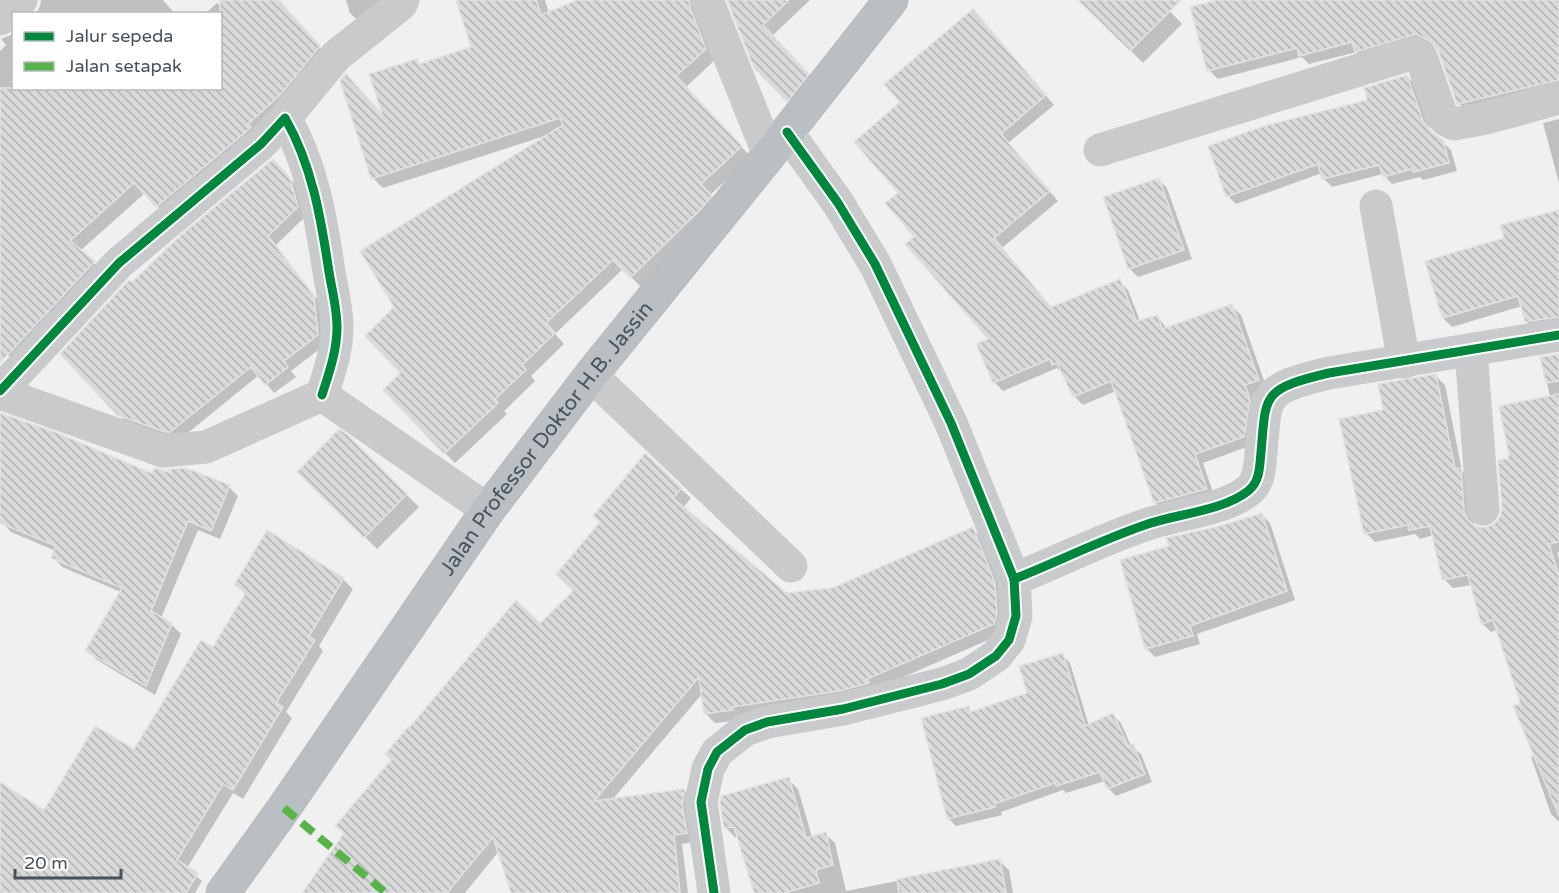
<svg xmlns="http://www.w3.org/2000/svg" width="1559" height="893" font-family="'Varela Round',sans-serif">
	<defs>
		<pattern id="building-back-hatch" width="6" height="6" patternUnits="userSpaceOnUse" patternTransform="scale(1.5)"><rect width="6" height="6" fill="#d9d9da"/><path d="M-1 5l2 2M0 0l6 6M5-1l2 2" fill="none" stroke="#b2b3b4"/></pattern>
	</defs>
	<rect width="100%" height="100%" fill="#f0f0f0"/>
	<g fill="#0003">
		<path d="M41,0H163L175,14H36L40,6Z"/>
		<path d="M229,0H278L329,57L167,216L145,193L80,251L104,272L19,364L0,348V51L6,45L1,39L13,34L14,88H220V14H205L217,3L222,7Z"/>
		<path d="M346,0H396L361,23L350,13Z"/>
		<path d="M465,0H545L549,13L581,0H702L716,59L685,88L751,157L710,195L721,207L641,287L623,269L555,334L564,344L531,376L535,381L504,411L507,414L455,463L445,453L403,373L396,308L548,135L383,188L373,178L385,119L417,61L421,65L473,48Z"/>
		<path d="M729,0H810L772,36L818,85L798,111L756,67Z"/>
		<path d="M1080,0H1159L1182,24L1143,63Z"/>
		<path d="M1223,0H1559V90L1468,113L1459,103L1438,48L1427,43L1365,60L1357,52L1309,64L1302,57L1218,79L1209,70Z"/>
		<path d="M981,20L1054,105L1008,143L1058,201L1002,248L1051,308L1119,281L1128,290L1140,321L1158,317L1167,329L1232,306L1241,315L1267,389L1253,394L1258,409L1252,445L1203,463L1215,498L1164,511L1155,502L1116,391L1083,405L1074,396L1062,373L1057,368L1003,391L994,382L990,339L916,237L900,193L902,103Z"/>
		<path d="M1407,76L1415,85L1431,131L1451,150L1457,171L1423,180L1420,177L1392,184L1383,174L1332,187L1324,179L1322,173L1236,204L1228,196Z"/>
		<path d="M1559,119V183L1543,123Z"/>
		<path d="M273,161L299,188L306,216L276,245L323,307L326,344L291,371L296,377L274,393L259,375L179,440L127,423L118,414L132,284Z"/>
		<path d="M1159,180L1167,188L1192,259L1138,277L1129,268Z"/>
		<path d="M1559,211V326L1536,330L1526,321L1522,306L1452,327L1443,318L1506,239Z"/>
		<path d="M1559,356V552L1557,553L1559,559V822L1551,814L1531,757L1535,755L1522,704L1498,630L1491,632L1482,623L1472,585L1453,588L1444,579L1434,535L1420,539L1415,534L1375,542L1366,533L1385,411L1436,376L1445,385L1462,471L1470,478L1473,521L1475,527L1484,529L1494,526L1501,518L1509,460L1550,397L1542,358Z"/>
		<path d="M0,414L152,475L229,487L238,496L220,539L198,530L161,618L171,624L181,634L155,695L97,660L87,650L121,592L62,567L53,557L56,551L11,532L2,522L0,511Z"/>
		<path d="M348,437L419,507L377,549L299,472Z"/>
		<path d="M681,489L691,498L683,508L786,594L832,590L972,528L982,538L1005,594L1004,633L876,689L741,720L715,723L705,713L702,694L612,800L684,790L694,800L695,842L682,844L688,893H513L499,851L465,893H304L346,834L411,729L540,625Z"/>
		<path d="M1261,514L1270,523L1295,600L1197,634L1200,644L1155,657L1146,648L1171,547L1220,527Z"/>
		<path d="M343,579L353,589L319,646L323,651L286,712L292,718L243,799L233,793L187,868L202,881L195,893H0V784L45,812L134,751L214,649L245,594L236,584Z"/>
		<path d="M1062,655L1070,663L1089,726L1113,715L1121,723L1131,746L1141,754L1152,782L1116,796L1108,788L1105,781L1066,793L1063,790L1001,812L1002,815L956,826L948,818L968,707L973,713L1029,694Z"/>
		<path d="M788,779L798,789L812,837L825,834L835,843L846,891L999,861L1009,870L1013,893H755L739,836L735,837L725,827Z"/>
	</g>
	<g fill="url(#building-back-hatch)" stroke="#e2e2e3" stroke-width="1.5">
		<path d="M220,0H279L320,46L280,95L248,124L251,127L247,131L156,207L134,183L70,241L95,261L0,363V88H220Z"/>
		<path d="M456,0H536L541,15L577,0H689L690,7L706,49L676,76L742,146L701,184L712,196L700,210L630,278L613,260L546,323L555,333L522,365L526,370L495,399L498,403L444,454L383,390L400,373L365,336L394,307L360,251L563,125L560,118L371,179L340,81L346,74L382,114L369,74L417,59L419,64L471,47Z"/>
		<path d="M727,0H789L763,25L809,74L787,102L754,68Z"/>
		<path d="M1078,0H1181L1130,51Z"/>
		<path d="M1217,0H1559V80L1457,104L1438,50L1430,41L1416,34L1355,52L1352,42L1299,56L1297,48L1207,71L1190,7Z"/>
		<path d="M973,9L1046,95L1001,134L1050,191L994,238L1051,307L1120,279L1136,321L1158,315L1162,329L1232,304L1259,380L1245,385L1250,399L1244,437L1195,454L1207,489L1154,503L1111,381L1073,397L1057,363L1052,365L1050,359L993,383L976,344L988,339L905,244L914,237L885,203L898,193L854,142L900,102L884,84Z"/>
		<path d="M1407,75L1423,121L1432,132L1443,140L1449,163L1413,172L1412,169L1383,177L1379,165L1322,179L1318,164L1226,197L1208,146L1264,126L1367,100L1364,88Z"/>
		<path d="M273,159L290,178L298,207L268,236L314,296L318,335L284,361L288,367L265,385L251,367L170,432H165L117,415L60,354L125,284L130,280L132,282L181,235Z"/>
		<path d="M1159,178L1184,250L1128,269L1103,197Z"/>
		<path d="M1559,210V317L1525,322L1518,296L1442,318L1425,261L1504,238L1500,225Z"/>
		<path d="M1559,354V381L1546,383L1540,357Z"/>
		<path d="M1436,374L1455,469L1461,468L1464,511L1468,520L1475,526L1484,528L1494,524L1500,517L1502,508L1498,460L1508,458L1509,455L1499,406L1559,394V542L1549,544L1559,576V816L1513,706L1520,703L1493,620L1481,624L1468,575L1442,580L1430,526L1409,530L1408,525L1364,534L1339,419L1383,410L1378,384Z"/>
		<path d="M0,413L58,433L151,473L155,468L172,473L168,469L186,468L230,485L211,531L188,521L151,611L172,623L146,686L85,651L122,588L51,558L56,546L0,523Z"/>
		<path d="M339,429L349,436L407,494L364,538L297,472Z"/>
		<path d="M645,453L682,488L673,498L787,593L832,588L973,527L995,583L997,614L994,624L867,679L869,683L839,691L732,707L733,710L704,714L699,677L594,801L685,789L682,804L687,833L674,835L680,893H511L493,837L447,893H302L344,833L335,826L391,760L385,754L409,726L410,727L516,600L540,623L573,591L556,574L600,522L593,516Z"/>
		<path d="M1262,513L1287,591L1190,626L1193,636L1145,649L1120,560L1169,546L1166,538L1220,526Z"/>
		<path d="M267,530L344,578L309,636L315,640L276,703L283,707L233,790L223,784L177,860L198,873L186,893H0V782L44,810L95,726L134,749L201,640L213,647L246,592L234,585Z"/>
		<path d="M1063,653L1085,726L1113,713L1128,746L1133,744L1145,774L1107,789L1100,772L1056,786L1055,783L994,804L995,807L947,819L921,718L969,706L970,712L1027,693L1019,666Z"/>
		<path d="M789,777L806,838L826,832L833,865L816,870L819,883L784,893H754L734,827L724,828L720,803L721,796Z"/>
		<path d="M1000,859L1006,893H899L897,879Z"/>
	</g>
	<g fill="none" stroke-linecap="round" stroke-linejoin="round">
		<defs>
			<g id="highway">
				<path id="s1" d="M223,893L284,808L488,510L591,375L769,155L891,0"/>
			</g>
		</defs>
		<use href="#highway" stroke="#b6babe" stroke-width="35"/>
		<g stroke="#c8cacb" stroke-width="33">
			<path d="M707,0L769,155"/>
			<path d="M0,19L21,0"/>
			<path d="M285,118L336,56L401,4L403,0"/>
			<path d="M1100,150L1414,53L1421,57L1441,114L1446,120L1454,124L1486,118L1559,98"/>
			<path d="M1376,206L1404,362"/>
			<path d="M1471,350L1483,509"/>
			<path d="M591,375L791,566"/>
			<path d="M0,391L119,263L261,144L285,118C312,165 321,218 329,272C332,290 337,309 337,327C337,351 329,373 322,395"/>
			<path d="M0,393L163,451L206,447L322,395L488,510"/>
			<path d="M1014,579C1057,562 1101,540 1145,525C1175,514 1223,511 1248,491C1257,484 1259,474 1260,463C1267,395 1257,390 1329,373L1559,335"/>
			<path d="M714,893L701,802L708,769L717,752L745,730L767,722L843,709L942,684L969,674L996,656L1009,640L1016,616L1014,579L951,423L875,264L838,203L787,132"/>
		</g>
		<use href="#highway" stroke="#babfc3" stroke-width="33"/>
		<path stroke="#57b448" stroke-width="8" stroke-dasharray="15 8" stroke-linecap="butt" d="M284,808L386,893"/>
		<defs>
			<g id="cycleway">
				<path d="M0,391L119,263L261,144L285,118C312,165 321,218 329,272C332,290 337,309 337,327C337,351 329,373 322,395"/>
				<path d="M1014,579C1057,562 1101,540 1145,525C1175,514 1223,511 1248,491C1257,484 1259,474 1260,463C1267,395 1257,390 1329,373L1559,335"/>
				<path d="M714,893L701,802L708,769L717,752L745,730L767,722L843,709L942,684L969,674L996,656L1009,640L1016,616L1014,579L951,423L875,264L838,203L787,132"/>
			</g>
		</defs>
		<use href="#cycleway" stroke="#fff" stroke-width="13"/>
		<use href="#cycleway" stroke="#00873e" stroke-width="9"/>
	</g>
	<g text-anchor="middle" stroke-width="4.5" stroke-linejoin="round" paint-order="stroke">
		<g font-size="21" fill="#49525a" stroke="#fff">
			<text dy="7" stroke="none"><textPath href="#s1" startOffset="558">Jalan Professor Doktor H.B. Jassin</textPath></text>
		</g>
	</g>
	<rect x="12" y="12" width="210" height="78" fill="#ffffff" stroke="#b6babd" stroke-width="1.5"/>
	<rect x="24" y="32" width="30" height="9" fill="#00873e" stroke="#b6babd" stroke-width="1.5"/>
	<text x="66" y="42" font-size="18" fill="#49525a">Jalur sepeda</text>
	<rect x="24" y="62" width="30" height="9" fill="#57b448" stroke="#b6babd" stroke-width="1.5"/>
	<text x="66" y="72" font-size="18" fill="#49525a">Jalan setapak</text>
	<path d="M15 869v9h106v-9" fill="none" stroke="#49525a" stroke-width="3"/>
	<text x="24" y="869" font-size="18" fill="#49525a" stroke="#ffffff" stroke-width="4.5" paint-order="stroke">20 m</text>
</svg>
